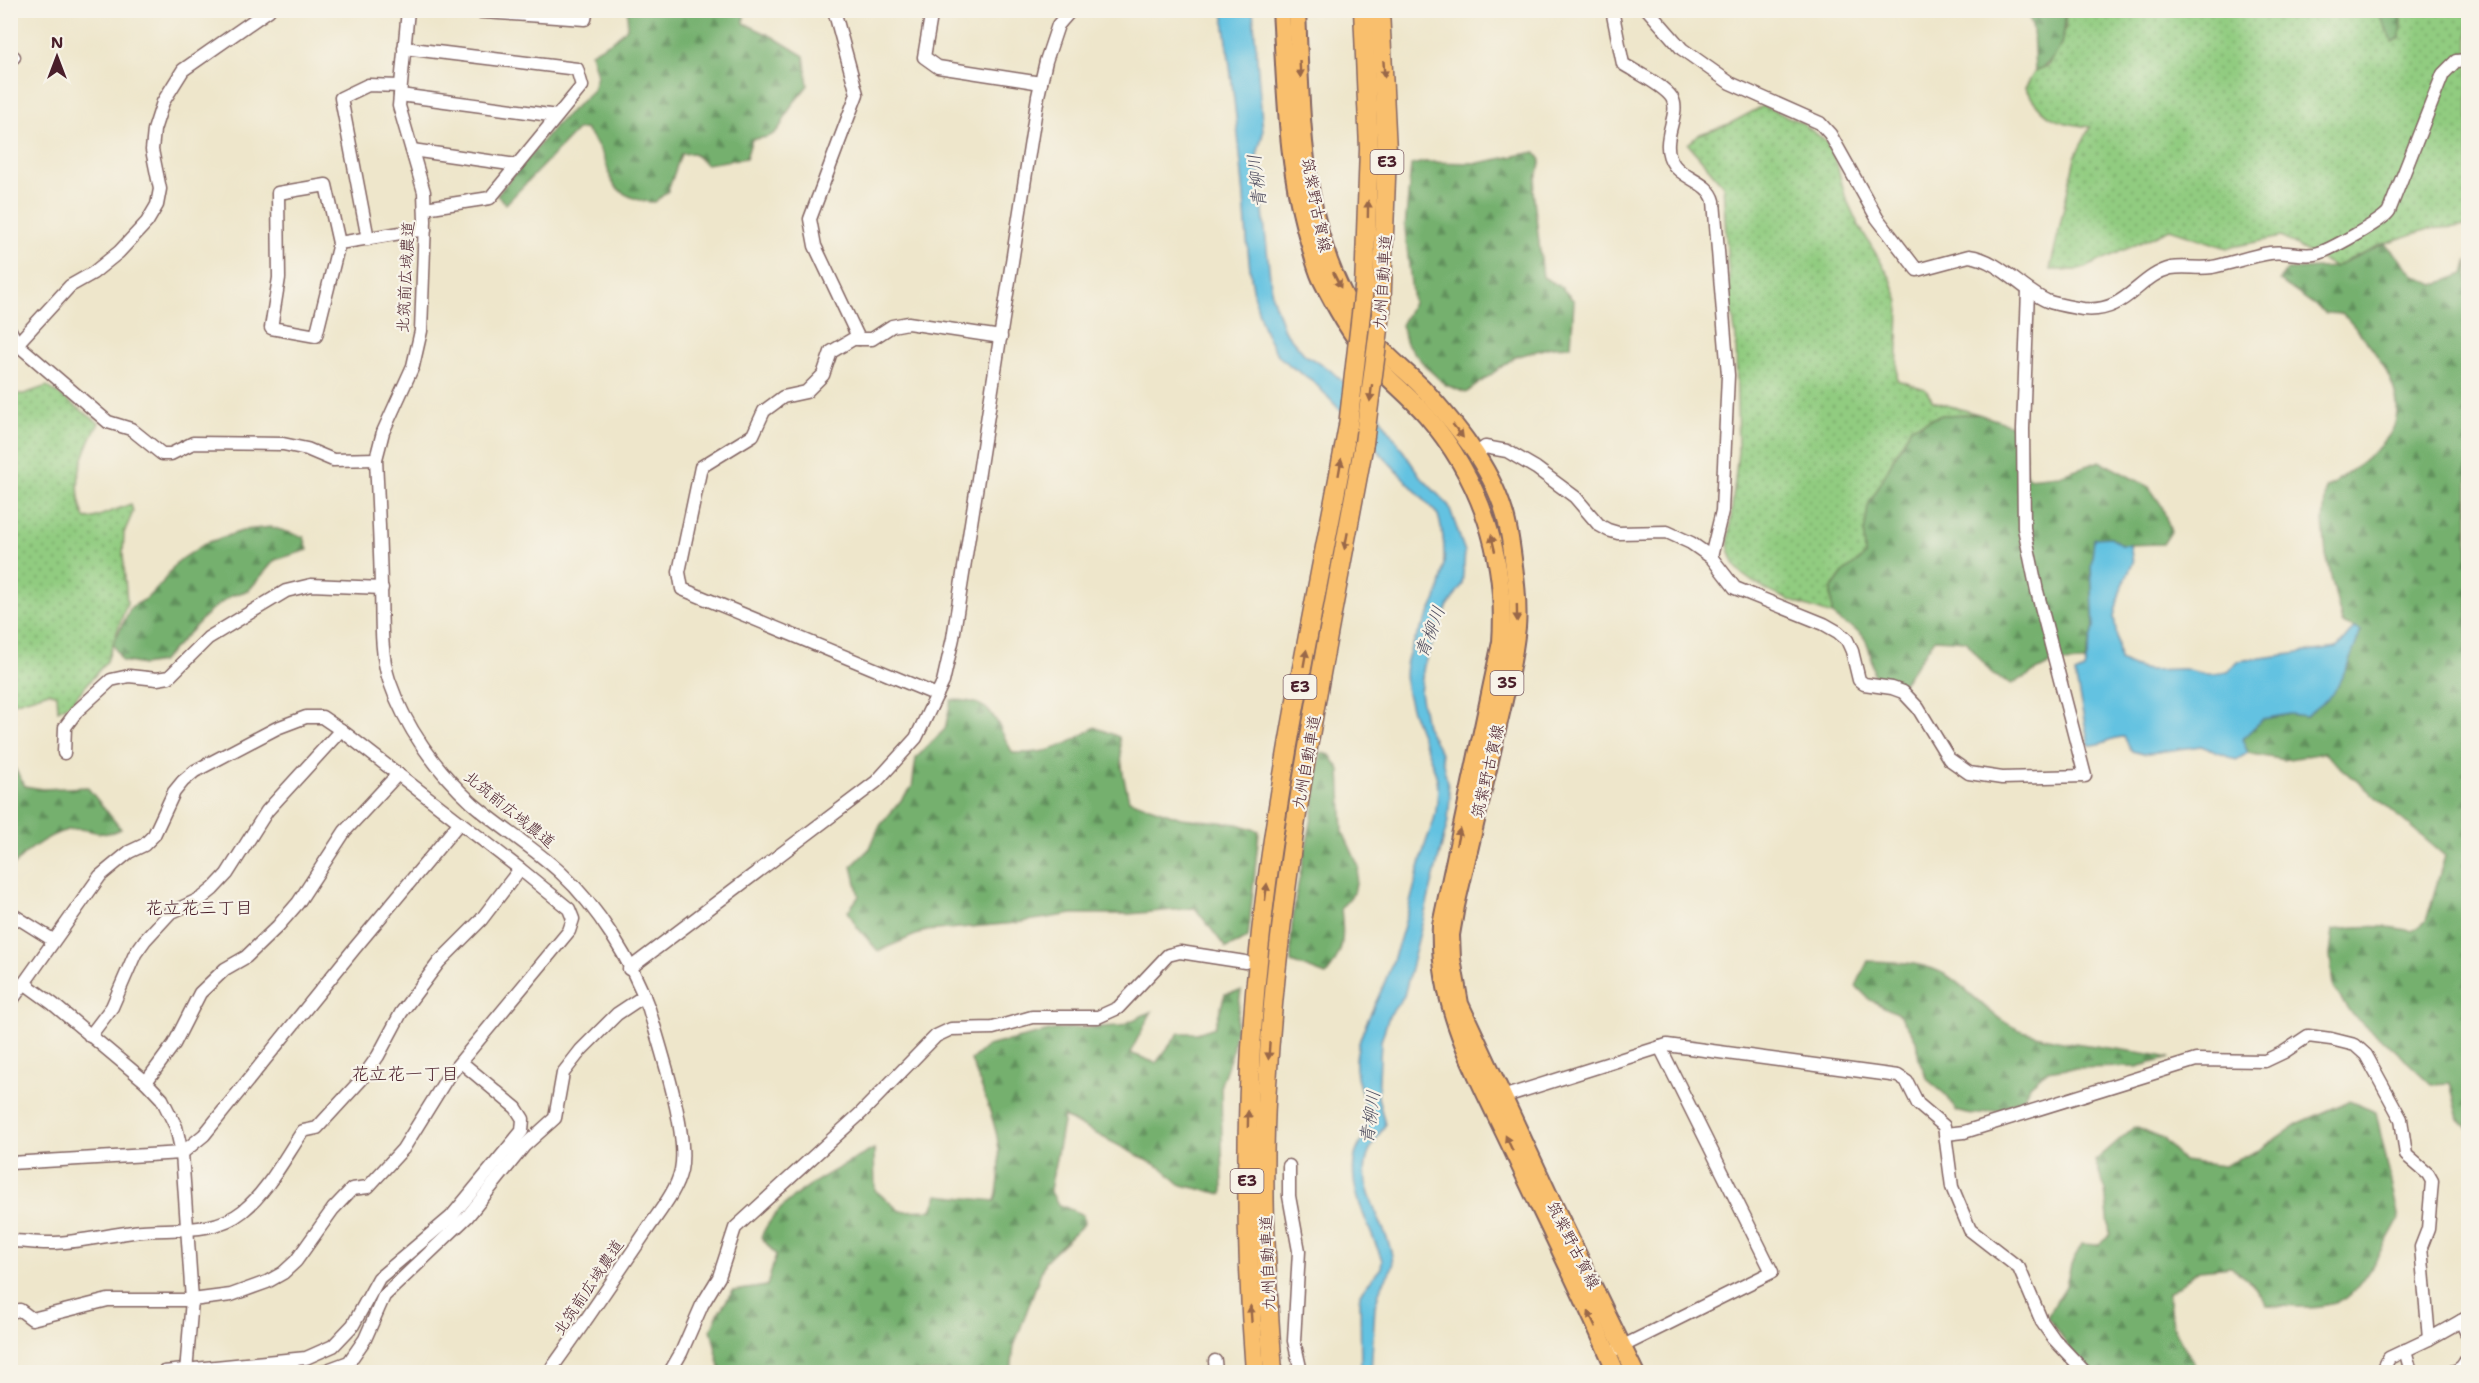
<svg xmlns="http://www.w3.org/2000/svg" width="2479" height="1383" font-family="'Shantell Sans','Klee One',sans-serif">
	<defs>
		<pattern id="grass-dots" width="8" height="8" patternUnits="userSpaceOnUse" patternTransform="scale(1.5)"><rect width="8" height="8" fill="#91cc80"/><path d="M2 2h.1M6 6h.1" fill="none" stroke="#78a569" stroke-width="1.8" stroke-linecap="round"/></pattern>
		<pattern id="forest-firs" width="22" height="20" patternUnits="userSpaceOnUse" patternTransform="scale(1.5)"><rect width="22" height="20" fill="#74b06e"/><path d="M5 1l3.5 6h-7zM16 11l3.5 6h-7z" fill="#618f5b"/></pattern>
	</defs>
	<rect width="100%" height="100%" fill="#f7f3e8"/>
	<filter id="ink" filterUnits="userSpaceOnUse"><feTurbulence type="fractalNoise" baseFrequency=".0167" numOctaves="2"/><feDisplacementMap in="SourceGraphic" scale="12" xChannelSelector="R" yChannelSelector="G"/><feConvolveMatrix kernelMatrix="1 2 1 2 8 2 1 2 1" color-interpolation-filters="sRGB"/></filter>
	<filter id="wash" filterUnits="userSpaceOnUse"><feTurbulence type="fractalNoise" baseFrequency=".008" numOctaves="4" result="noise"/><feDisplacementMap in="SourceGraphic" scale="24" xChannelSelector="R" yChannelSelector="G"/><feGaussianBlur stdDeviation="1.35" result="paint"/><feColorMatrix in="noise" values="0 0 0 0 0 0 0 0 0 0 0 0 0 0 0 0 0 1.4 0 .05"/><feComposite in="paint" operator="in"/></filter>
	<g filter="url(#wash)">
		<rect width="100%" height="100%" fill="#eee6cb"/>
		<g fill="url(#grass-dots)" stroke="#6e7656" stroke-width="1.5">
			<path d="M2065,11H2377L2393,42L2400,38L2401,11H2468V226L2429,229L2385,243L2334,267L2281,237L2227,248L2170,229L2080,270H2050L2075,157L2090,127C2055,122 2045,120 2025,88L2035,71L2048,66L2066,28Z"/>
			<path d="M1763,106L1800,122L1826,141L1837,164L1845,196L1858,224L1891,279L1899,302L1897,380L1925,389L1933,401L1978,414L1942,415L1911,427C1889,466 1862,511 1865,556L1844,572L1831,590L1832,615C1802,605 1768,595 1742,574C1734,568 1731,555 1728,545L1738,451L1736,339L1730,298L1723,185L1688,144L1700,134L1729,124Z"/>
			<path d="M47,386L99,423C82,454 70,484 85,518L91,519L131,504L133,512L124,533L123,554L127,603L107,661L71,703L58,710L57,695L49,692L10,704L11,394H24Z"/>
		</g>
		<g fill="url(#forest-firs)" stroke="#5f684c" stroke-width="1.5">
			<path d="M628,11H744V23L773,37L804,56L808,85C803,92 797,98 792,105C779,126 782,138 752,139L746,158L706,164L693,153L681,154L668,191L655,202C640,202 622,196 613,183C609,177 608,167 605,161C601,149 593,138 585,129L577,130L506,204L497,195L555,126L593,90L597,75L591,53L614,40L627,28Z"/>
			<path d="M2027,11H2065C2066,36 2061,61 2035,71L2033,29Z"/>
			<path d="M2377,11H2401L2400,38L2393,42Z"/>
			<path d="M1535,152L1541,160L1533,190L1543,277L1561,287L1574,301L1571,346L1551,347L1515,357L1466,393L1446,385L1427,368L1407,344L1401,325L1413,303L1405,228L1411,165L1424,162L1478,163Z"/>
			<path d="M2385,243L2415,276L2435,285L2464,274L2468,260V1128L2459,1119L2450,1083L2431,1084L2394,1049L2352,1015L2333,987L2330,955L2333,930C2361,925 2385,925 2412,931L2426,921L2445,856L2324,753L2283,760L2248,753L2242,739L2263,719L2290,714L2307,716L2361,631L2342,623L2326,555L2323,522L2326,488C2345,476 2386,447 2394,426C2409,388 2367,340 2343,314L2326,313L2280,281L2286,270L2334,267Z"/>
			<path d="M1978,414L2015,426L2024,446L2027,478L2059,475L2100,461L2149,487L2162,506L2171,532L2163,544L2121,545L2111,537L2091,567L2094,628L2085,662L2052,663L2012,684L1993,675L1966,641L1935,639L1899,688L1874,678C1872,665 1871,642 1860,633C1851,626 1842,625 1832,615L1831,590L1844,572L1865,556L1864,535L1868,506L1911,427L1942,415Z"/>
			<path d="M271,527L304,537L308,550L275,560L249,590L231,596L210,611L161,662L143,665L122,661L113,644L131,607L146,599L162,583L176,563L206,543L245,530Z"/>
			<path d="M951,700C997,700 993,720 1013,753C1049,754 1065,747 1095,727L1119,737L1123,774L1129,800L1181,818L1238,824L1259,831L1248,938L1226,948L1195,908L1129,914H1072L1016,923L925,931L878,951L857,927L848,911L859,896L852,866L870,848L879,827L912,787L916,758L945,729Z"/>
			<path d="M1321,753L1330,755L1340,770L1343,832L1359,867L1354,893L1341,908C1344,936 1345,952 1326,975L1291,962C1289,917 1301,871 1310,828C1315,803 1317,778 1321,753Z"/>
			<path d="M10,760L25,786L42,789L87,787L121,829C100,838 100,831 79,829C56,828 24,851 11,869Z"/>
			<path d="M1868,961C1895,962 1924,961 1948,976C1974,993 1995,1023 2026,1032C2073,1047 2123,1047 2170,1058L2137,1067L2068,1068L2047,1071L2030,1085L2024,1097L2002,1109L1971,1115L1956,1111L1947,1096L1928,1080L1919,1060L1916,1040L1900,1015L1870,1000L1856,986Z"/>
			<path d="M1241,991L1232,1053L1221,1084L1223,1194L1181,1185L1162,1168L1064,1117L1050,1190L1058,1204L1083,1215L1084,1224L1045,1261L1014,1346L1011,1372H721L711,1329L719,1312L733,1291L767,1286L776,1255L761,1237C778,1196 836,1170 874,1149L875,1190L900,1211L932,1210L938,1195L995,1201C1009,1147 990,1111 971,1060L987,1046L1058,1029L1120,1026L1152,1011L1130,1053L1156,1063L1179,1033H1197L1215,1027L1225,994Z"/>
			<path d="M2349,1101L2376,1112L2399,1219C2389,1237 2359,1295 2341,1301C2318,1310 2291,1307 2267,1305L2252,1283L2231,1267L2199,1270L2168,1293L2172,1325L2197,1369L2196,1372H2072C2076,1349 2060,1335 2047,1317L2066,1286L2071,1264L2082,1244L2098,1245L2110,1235L2105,1191L2095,1161L2134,1127L2163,1139L2183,1161L2224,1166L2259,1150L2297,1124Z"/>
		</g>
		<g fill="#63c2e1" stroke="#567086" stroke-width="1.5">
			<path d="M1223,11H1253L1263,133L1257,155L1272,296L1284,330L1305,355L1329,369L1378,414L1420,476L1449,506L1465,552L1462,585L1447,607L1424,665L1420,692L1426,726L1441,753L1450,797L1448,821L1404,996L1389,1016L1381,1041L1378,1097L1385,1125C1379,1135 1370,1147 1367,1158C1357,1195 1392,1229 1393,1266L1380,1289L1375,1306L1371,1372H1361L1360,1293L1381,1268L1382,1260C1371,1229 1347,1189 1355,1156C1357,1144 1369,1135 1368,1122C1367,1102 1354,1080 1356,1060C1358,1033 1374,1009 1384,984C1402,941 1412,894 1424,849C1427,836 1435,823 1436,810C1437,801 1439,788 1437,779C1429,745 1400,701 1406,665C1409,646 1422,629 1430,612C1446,582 1448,547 1438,515L1313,381C1300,372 1282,363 1274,349C1245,301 1248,229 1242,175C1237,120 1230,65 1223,11Z"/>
			<path d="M2111,537L2121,545H2130L2133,563L2120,592L2114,616L2120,660C2149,676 2155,668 2185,669C2192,670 2198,674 2204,674C2212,675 2220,673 2228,672L2238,661L2337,648L2354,628L2361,631L2347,667L2333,694L2306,716L2290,714L2263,719L2242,739L2248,753L2236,760L2201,746L2143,754L2132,751L2124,737C2110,737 2104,746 2089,745L2075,674L2084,670L2094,628L2091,567L2094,538Z"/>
		</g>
	</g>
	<g filter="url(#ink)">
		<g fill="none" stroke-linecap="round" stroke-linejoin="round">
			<defs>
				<g id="minor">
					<path d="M408,10L399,106L424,192L425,221L421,331L413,366L383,432L376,459C378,501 380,543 381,586C382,615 380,653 389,680C405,727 436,770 472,803C501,828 533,847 561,873C598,907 632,962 649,1009C660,1047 689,1133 681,1170C676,1193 658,1213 645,1233C613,1280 582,1327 549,1372"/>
					<path d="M454,10L585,19L587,10"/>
					<path d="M834,10L857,94L810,219L815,246L859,339"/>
					<path d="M932,10L924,57L938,67L1041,83"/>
					<path d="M1612,10L1623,64C1636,72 1665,86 1672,98C1682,115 1657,141 1674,165C1685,180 1709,182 1714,201L1728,375L1722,511L1711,557"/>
					<path d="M1648,10L1682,49L1730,83L1820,123L1830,134L1877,218L1917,270L1969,256C2000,260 2020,289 2047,301C2057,305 2072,307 2083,309C2126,314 2138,276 2171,268C2185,266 2199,269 2212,267C2232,263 2251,256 2270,253C2285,251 2300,256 2315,254C2327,252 2384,220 2389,211L2443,74L2456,61L2468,60"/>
					<path d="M404,48L577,69L582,86L490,198L425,208"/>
					<path d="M10,60L14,57"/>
					<path d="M400,95L557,116"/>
					<path d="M412,150L517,165"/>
					<path d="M326,185L339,243L316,336L271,328L279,278L278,193Z"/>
					<path d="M368,239L341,98L368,85L400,86"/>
					<path d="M339,243L425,229"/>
					<path d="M10,330L17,344L108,422L131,429L162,454H171L193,443L283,444L307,449L333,460L376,459"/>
					<path d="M17,344L70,286L93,273L119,252L147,222L157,205L160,189L152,150L154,130L163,102L183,70L269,10"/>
					<path d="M1475,455L1485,447L1507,451L1536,468L1575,497L1599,525L1608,530L1618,533L1667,532L1691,543L1711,557L1735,588L1824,624L1838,632L1847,640L1852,651L1859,680L1864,684L1892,688L1903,692L1918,708L1949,759L1969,773L2002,778L2085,776L2037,591L2024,528L2023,429L2028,290"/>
					<path d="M937,695L682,589L679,572L701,467L753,435L764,411L783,397L806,392L823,375L831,352L853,339H872L892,326L908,323L1001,337"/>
					<path d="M64,753L65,727L77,711L111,680L129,676L157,679L169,677L208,638L286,591L311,585L382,588"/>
					<path d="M10,913L53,940"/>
					<path d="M629,969L876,782L916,738L943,682L953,638L1038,96L1046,61L1058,25L1071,10"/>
					<path d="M24,983L53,1004L146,1082L162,1099L176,1127L182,1153L192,1300L186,1372"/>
					<path d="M10,1003L100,876L129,852L144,845L154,835L174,792L183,781L195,771L277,728L306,717H322L341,730L520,869L569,909L573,919L569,931L447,1078L403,1149L368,1187L352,1189L333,1209L296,1261L283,1273L267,1282L231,1295L192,1300H108L32,1319L20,1310L10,1312"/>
					<path d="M90,1036L112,1007L135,954L145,940L170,913L202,898L213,889L227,874L267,811L341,730"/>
					<path d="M146,1082L174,1044L200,993L225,969L246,957L278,926L298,903L345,831L398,774"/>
					<path d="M1496,1099L1667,1045L1898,1076L1907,1082L1918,1104L1944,1126L1952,1187L1970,1230L2019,1268L2042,1322L2054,1339L2085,1372"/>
					<path d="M1946,1134L1964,1132L2196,1060L2265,1061L2284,1052L2308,1036L2331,1039L2355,1045L2366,1055L2401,1119L2406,1155L2428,1174L2432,1181L2428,1229L2421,1247L2429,1339"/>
					<path d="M10,1163L182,1153L204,1135L354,949L460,822"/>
					<path d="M1289,1166V1196L1299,1251L1294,1341L1301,1372"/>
					<path d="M10,1241C23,1241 34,1243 47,1243C72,1244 107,1235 133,1232C169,1227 212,1236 243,1211C268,1191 285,1157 303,1131L317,1128L361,1080L378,1056L401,1013L439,962L481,920L520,869"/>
					<path d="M2461,1321L2468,1336"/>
					<path d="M1617,1349L1772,1272L1660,1047"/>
					<path d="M2405,1350L2411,1372"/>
					<path d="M1215,1361L1216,1372"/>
					<path d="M164,1372L306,1358L333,1346L353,1325L379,1278L451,1217L522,1131L523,1119L516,1108L461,1062"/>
					<path d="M322,1372L349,1362L365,1339L384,1296L467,1217L524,1146L555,1118L563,1073L581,1050L617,1014L644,996"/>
					<path d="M670,1372L681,1353L702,1305L719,1277L735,1228L861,1113L936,1036L951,1029L993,1028L1032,1017H1098L1118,1008L1168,955L1180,952L1245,962"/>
					<path d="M2382,1372L2389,1358L2429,1339L2468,1317"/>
					<path d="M2451,1372C2461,1370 2464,1365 2468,1356"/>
				</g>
				<g id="major">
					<path d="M1281,10C1286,89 1286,169 1310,245C1313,256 1316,268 1321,279C1334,305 1348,330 1366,353C1383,376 1407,393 1426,415C1481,479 1507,557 1501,642L1441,925C1437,1007 1476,1073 1510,1145C1545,1220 1583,1295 1616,1372"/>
					<path d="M1297,10C1302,121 1299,244 1370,336C1385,355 1405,370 1422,387C1454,422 1490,465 1504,512C1509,527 1511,543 1513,559C1516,581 1519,605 1517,627C1512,674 1499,719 1489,765C1478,812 1467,859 1456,906L1451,935L1452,959L1460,1004L1548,1193L1635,1372"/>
				</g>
				<g id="highway">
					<path d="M1363,10L1369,149L1364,288"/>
					<path d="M1380,10L1387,151L1381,314"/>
					<path d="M1255,1372C1244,1232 1244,1091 1259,951C1277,775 1316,600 1348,426"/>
					<path d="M1273,1372C1266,1277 1261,1181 1267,1085C1279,868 1325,655 1364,443"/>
				</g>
			</defs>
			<use href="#minor" stroke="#836563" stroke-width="15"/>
			<use href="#major" stroke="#836563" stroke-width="20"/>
			<use href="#highway" stroke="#836563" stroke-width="21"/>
			<use href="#minor" stroke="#fff" stroke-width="12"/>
			<use href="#major" stroke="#f9bf6d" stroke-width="16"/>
			<use href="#highway" stroke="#f9bf6d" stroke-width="18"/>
			<defs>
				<g id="highway-bridge">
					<path d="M1348,426L1364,288"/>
					<path d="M1364,443L1381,314"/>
				</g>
			</defs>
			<use href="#highway-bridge" stroke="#836563" stroke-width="21" stroke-linecap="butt"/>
			<use href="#highway-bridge" stroke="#f9bf6d" stroke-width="18"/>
		</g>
		<defs><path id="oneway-solid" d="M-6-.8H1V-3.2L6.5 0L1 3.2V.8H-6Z" transform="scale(1.5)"/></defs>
		<g fill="#996749">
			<use href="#oneway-solid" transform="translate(1300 69) rotate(87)"/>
			<use href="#oneway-solid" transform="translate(1384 69) rotate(86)"/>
			<use href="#oneway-solid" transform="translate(1368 209) rotate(-89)"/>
			<use href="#oneway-solid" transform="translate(1337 280) rotate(64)"/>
			<use href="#oneway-solid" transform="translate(1371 393) rotate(97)"/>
			<use href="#oneway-solid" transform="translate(1458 431) rotate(52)"/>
			<use href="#oneway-solid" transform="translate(1340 467) rotate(-80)"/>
			<use href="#oneway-solid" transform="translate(1346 541) rotate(101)"/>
			<use href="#oneway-solid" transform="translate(1493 543) rotate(-103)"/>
			<use href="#oneway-solid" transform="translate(1517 613) rotate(89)"/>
			<use href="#oneway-solid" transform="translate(1305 658) rotate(-80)"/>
			<use href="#oneway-solid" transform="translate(1458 837) rotate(-78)"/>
			<use href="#oneway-solid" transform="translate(1266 892) rotate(-83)"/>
			<use href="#oneway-solid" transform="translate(1269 1051) rotate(94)"/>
			<use href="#oneway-solid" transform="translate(1248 1119) rotate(-89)"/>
			<use href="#oneway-solid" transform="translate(1509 1143) rotate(-115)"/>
			<use href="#oneway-solid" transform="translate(1251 1314) rotate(-94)"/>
			<use href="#oneway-solid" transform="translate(1592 1319) rotate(-115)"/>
		</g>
	</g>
	<g text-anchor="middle" stroke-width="4.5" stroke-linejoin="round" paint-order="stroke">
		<g fill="#f7f3e8" stroke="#7e5f64" stroke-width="1.5">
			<rect x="1370.5" y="150" width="33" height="24" rx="4.5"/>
			<rect x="1490.5" y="671" width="33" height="24" rx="4.5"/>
			<rect x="1283.5" y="675" width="33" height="24" rx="4.5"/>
			<rect x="1230.5" y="1169" width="33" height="24" rx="4.5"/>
		</g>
		<g font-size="15" font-weight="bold" fill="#4a1f2b">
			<text x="1387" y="167">E3</text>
			<text x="1507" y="688">35</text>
			<text x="1300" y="692">E3</text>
			<text x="1247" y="1186">E3</text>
		</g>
		<g font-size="16" fill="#4a1f2b" stroke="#f7f3e8">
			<text transform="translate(1317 205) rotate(79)" y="6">筑紫野古賀線</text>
			<text transform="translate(405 277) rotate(-87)" y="6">北筑前広域農道</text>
			<text transform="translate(1382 282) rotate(-86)" y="6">九州自動車道</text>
			<text transform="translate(1306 762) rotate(-80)" y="6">九州自動車道</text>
			<text transform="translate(1487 771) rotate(-77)" y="6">筑紫野古賀線</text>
			<text transform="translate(510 809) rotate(39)" y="6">北筑前広域農道</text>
			<text transform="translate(1574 1245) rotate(63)" y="6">筑紫野古賀線</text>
			<text transform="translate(1267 1263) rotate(-92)" y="6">九州自動車道</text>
			<text transform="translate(588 1287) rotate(-56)" y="6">北筑前広域農道</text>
		</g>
		<g font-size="18" font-style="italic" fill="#525062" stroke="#f7f3e8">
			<text transform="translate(1257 181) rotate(-96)" y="6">青柳川</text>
			<text transform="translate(1430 632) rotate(-69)" y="6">青柳川</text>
			<text transform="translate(1370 1117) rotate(-82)" y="6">青柳川</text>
		</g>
		<g font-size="18" fill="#4a1f2b" stroke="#f7f3e8">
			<text x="199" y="914">花立花三丁目</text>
			<text x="405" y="1080">花立花一丁目</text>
		</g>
	</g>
	<rect width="2479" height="1383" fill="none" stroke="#f7f3e8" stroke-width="36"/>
	<g transform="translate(57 57)" stroke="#f7f3e8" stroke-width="4.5" paint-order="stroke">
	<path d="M0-4.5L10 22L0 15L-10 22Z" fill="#4a1f2b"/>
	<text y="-9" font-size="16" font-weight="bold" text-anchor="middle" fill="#4a1f2b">N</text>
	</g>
</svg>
